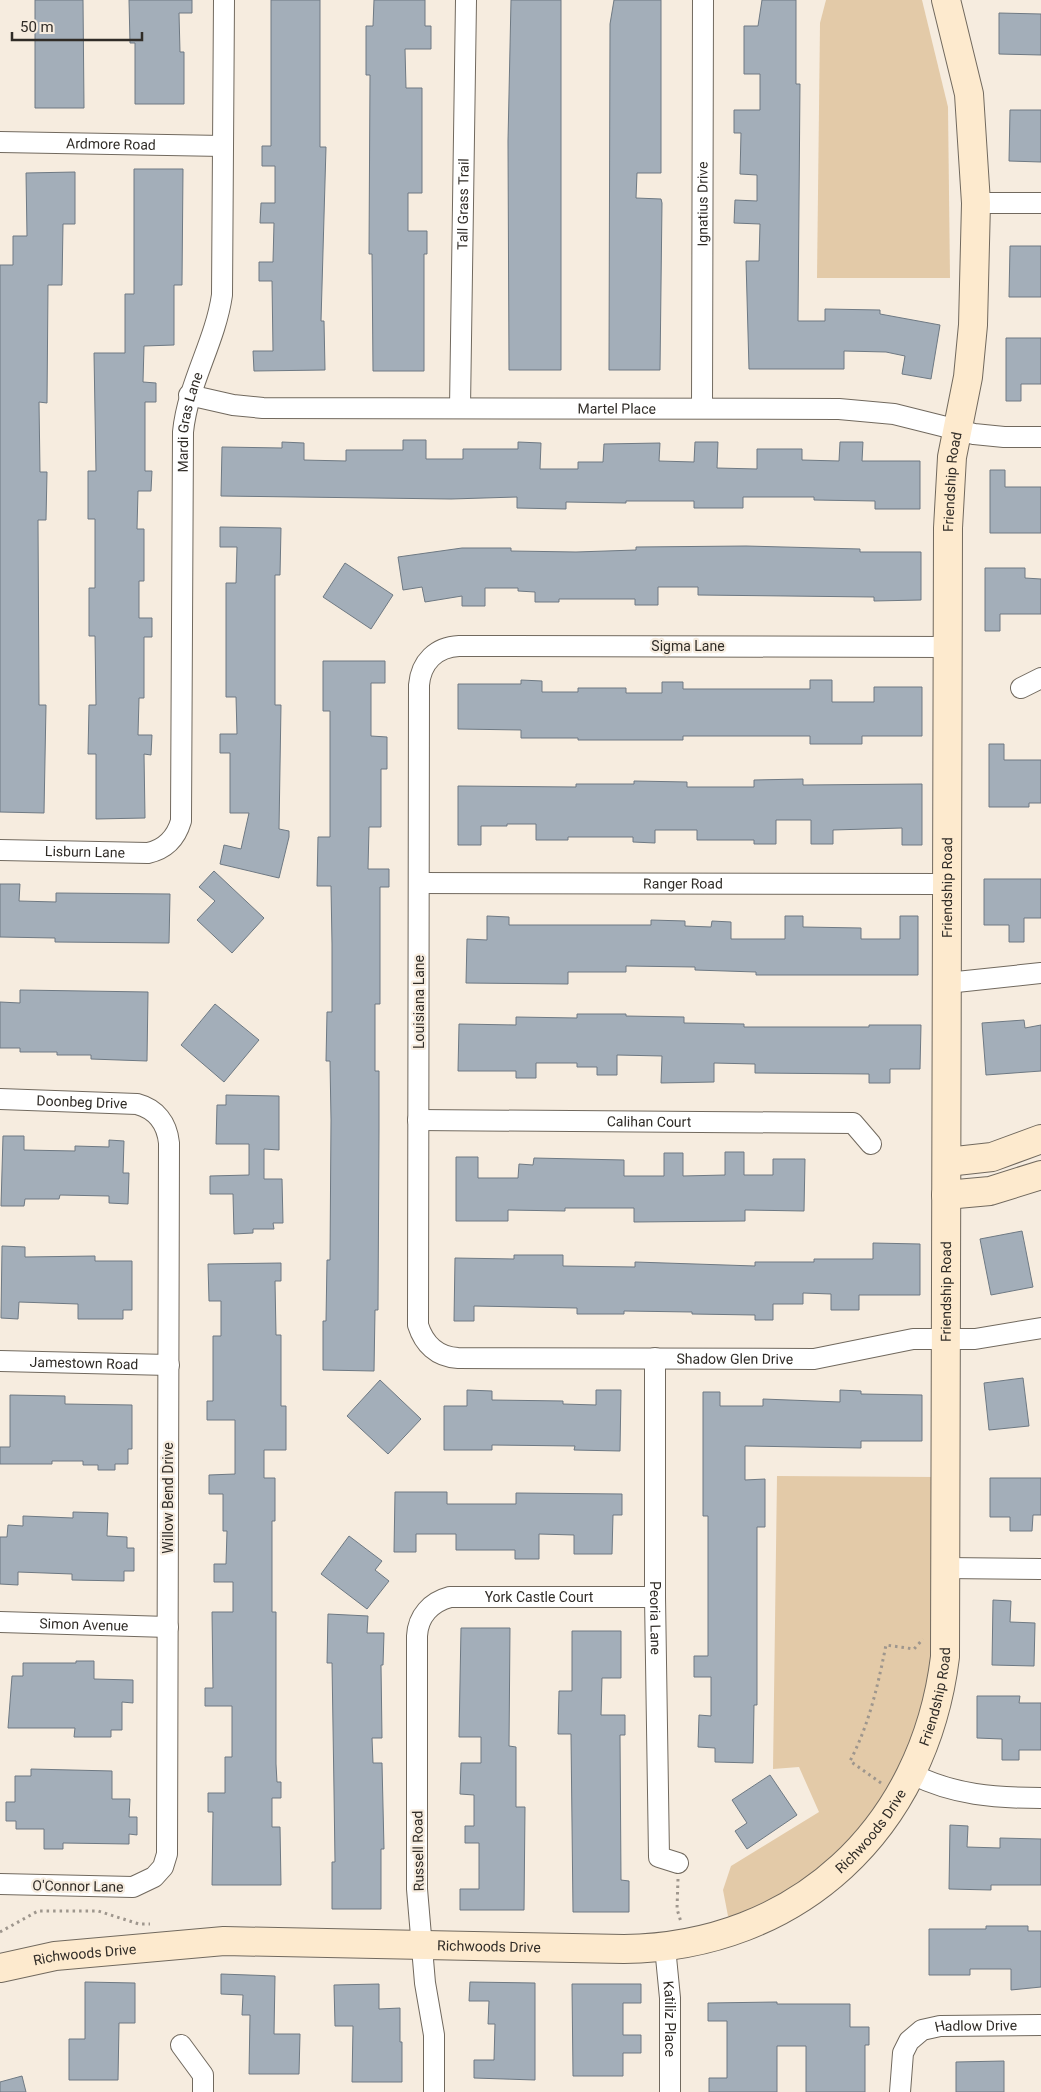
<svg xmlns="http://www.w3.org/2000/svg" width="1041" height="2092" font-family="Roboto,sans-serif">
	<rect width="100%" height="100%" fill="#f6ecdf"/>
	<g fill="#e3caa8">
		<path d="M826,0H922L948,107L950,278H817L820,23Z"/>
		<path d="M777,1476L936,1477L935,1681L916,1742L848,1850L809,1881L737,1918L728,1916L723,1890L731,1866L819,1812L799,1767L773,1769Z"/>
	</g>
	<g fill="#a3aeb9" stroke="#6e7983">
		<path d="M35,0H83L84,108H35Z"/>
		<path d="M129,0H192V13H179L180,52H184V104H135V43H130Z"/>
		<path d="M271,0H320V147H326L321,321H324L325,370L254,371L253,351H273L272,281H259V262H273L274,223H260L261,203H275V166H262V146H271Z"/>
		<path d="M374,0H425V26H431V49H405L406,88H422V193H408V231H427V254H424V371H373L372,254H369L370,75H366V26H373Z"/>
		<path d="M511,0H561V370H509L508,141Z"/>
		<path d="M614,0H661V173H637L636,198L661,199L662,203L660,370H609L610,24Z"/>
		<path d="M762,0H796V84H800L798,321H825V309L880,310V314L940,325L931,379L902,374L905,356L886,352L844,351V369H749L746,261H759L760,224L734,223L735,200L757,201V175L740,174L741,133H734V110H760V74H744V26H758Z"/>
		<path d="M999,13L1041,14V55L999,54Z"/>
		<path d="M1010,110H1041V162L1009,161Z"/>
		<path d="M134,169H183L182,285H174V345L144,346L143,382L156,383V402H145V471H152L151,491H138L137,529H144V581H139V618H152V637H144V698H139L138,735H152L151,755L144,754L145,818L96,819V754H88L89,705H96L95,636H89V588H95V519H88V471H96L94,353H125V294H134Z"/>
		<path d="M75,172V224H63L62,285H48L47,403L39,402L40,472H47L46,520H38L39,705H46L44,813L0,812V265H13V236H27L26,173Z"/>
		<path d="M1010,246H1041V297H1009Z"/>
		<path d="M1006,338H1041V384H1021V401H1006Z"/>
		<path d="M403,440H426V459H463V449H518V442L541,443L540,469H578V462H603L604,444L660,443L659,461L694,462L695,442H718L717,468L757,469V449H802V460L839,461L840,442H863L862,461H920V509H875V501L814,500V497H743V508H694V501H626V503L566,502V509L517,508V497L451,499L221,496L222,447L282,448V442L304,443V460L346,461V450H403Z"/>
		<path d="M990,470H1005V487H1041V533H990Z"/>
		<path d="M220,527L281,528L280,575H275V705H281L279,829L289,831V837L279,878L220,864L224,845L241,849L249,813H230V753H220V734H237L236,697H226V583H236L237,547H220Z"/>
		<path d="M746,546L860,549V552H921V600L874,601V597L698,595V587H658V605H635V599H559V602H535V592L518,591V588H485V606H462V596L425,602L422,587L403,590L398,557L462,548H511V551L576,552L636,550V547Z"/>
		<path d="M345,563L393,595L371,629L323,597Z"/>
		<path d="M985,568H1025V578L1041,579V614H1000V631H985Z"/>
		<path d="M323,661H385V683H371V736L387,737V769H381V827H369L368,869H389V887H380V1004H375V1071H379V1129L378,1310H375L374,1371L323,1370V1321H326L327,1260H330L331,1120L330,1061H326L327,1012H332V944L331,886H317L318,837H330V711H323Z"/>
		<path d="M521,680L542,681V692H578V688H626V693H662V682H683V689H810V680H832V702H874V687H922V736H862V744H810V736H683V740H578V738H521V730L458,729V684H521Z"/>
		<path d="M989,744H1004V760H1041V803H1029V807H989Z"/>
		<path d="M803,779V785L922,784V845H902V828L833,830V844H811V820H776V844H754V840H697V830H655V843L633,842V837H568V840H536V824H507V826H481V845H458V786L576,787V784H634V781L687,782V787H754V780Z"/>
		<path d="M214,871L264,918L232,953L197,920L215,901L199,887Z"/>
		<path d="M984,879H1041V918H1024V942H1009V925H984Z"/>
		<path d="M0,884H20L19,901L56,902V893L170,894L169,943L55,942V938L0,937Z"/>
		<path d="M487,916L509,917V925H651V920L685,921V926L711,927L712,921L731,922V939H785V916H803V927L861,928V939H900V916H918V975H756V972L695,970V967L626,966V972H568V984L466,983L467,939L487,940Z"/>
		<path d="M20,990L148,992L147,1061L91,1059V1055H57V1052H20V1048H0V1002L20,1003Z"/>
		<path d="M215,1004L259,1040L224,1082L181,1045Z"/>
		<path d="M577,1014H626V1016L684,1017V1023L744,1024V1027H869V1025H921L920,1069H890V1083H869V1074L755,1073V1064L714,1063V1082L661,1083L662,1056L617,1055V1075H597V1067H577V1063H536V1078H516V1071H458L459,1024L516,1025V1017L577,1018Z"/>
		<path d="M1024,1020L1025,1028L1041,1025V1071L986,1075L982,1023Z"/>
		<path d="M226,1095L279,1096V1150L264,1149V1179H282L283,1223H273L274,1229H253V1233L234,1234L233,1194H210V1176L249,1175V1144H216L217,1105H226Z"/>
		<path d="M3,1136H24V1150L75,1151V1146L109,1147V1140L124,1141L123,1173H129L128,1204L109,1203V1196L60,1195L59,1199H25L24,1206H1Z"/>
		<path d="M725,1152H744V1175H773V1159H805L804,1211L745,1210V1221L634,1222V1208H565V1211L508,1210V1221H456V1157H478V1178H518L519,1164L533,1165L534,1158L624,1160V1176H664V1153H683V1176L725,1175Z"/>
		<path d="M1022,1231L1033,1287L991,1295L980,1239Z"/>
		<path d="M873,1243L920,1244V1295H859V1310H831V1294L803,1293V1304H773V1320H755V1315L692,1314V1312L624,1311V1314H577V1308L474,1306V1321H454L455,1258L514,1259V1255H563V1266L635,1267V1262L755,1266V1262H814V1259H873Z"/>
		<path d="M2,1246L25,1247V1257L95,1256V1261H132V1310H123V1319H78V1304L19,1302L18,1319L1,1318Z"/>
		<path d="M281,1263V1281H275L276,1335H281V1406H286V1450H264V1478H275V1521H272V1612H276V1764L277,1782H281V1798H272V1827H280L281,1885H212L213,1812H208V1793H225V1757H232V1706H205V1688H213L212,1612H233V1582H214V1564H226L227,1531H223V1494H209V1475L235,1474V1420H207V1401H213V1336H221V1301H209L208,1264Z"/>
		<path d="M1023,1378L1029,1426L989,1430L984,1383Z"/>
		<path d="M380,1380L421,1419L388,1454L347,1416Z"/>
		<path d="M467,1390L492,1391V1400L563,1401V1404L596,1405V1390H621L620,1451L574,1450L575,1446L492,1445V1450H444V1406H467Z"/>
		<path d="M840,1390L861,1391V1394L922,1395V1441H861V1448L745,1446V1480L765,1479V1527H757V1705H754L753,1763L715,1762V1748L698,1747L699,1715L711,1716V1677H694V1656H708V1516H703V1392H720V1406H763V1399L840,1402Z"/>
		<path d="M10,1395L65,1396V1404L132,1405V1449H128V1464H115V1470H98V1465H83V1461H52V1464H0V1447H10Z"/>
		<path d="M990,1478H1041V1515H1033L1032,1531H1010V1517H990Z"/>
		<path d="M395,1492H447V1504H516V1493L622,1494V1515H613L612,1554H574V1535L539,1534V1559H515V1550H456V1534H416V1552H394Z"/>
		<path d="M73,1512L108,1513L107,1536L127,1537V1548H134V1571H124V1581L72,1580V1574L18,1572V1585L0,1584V1537H7L8,1525L23,1526V1516L73,1518Z"/>
		<path d="M349,1536L382,1561L375,1570L389,1581L367,1609L321,1574Z"/>
		<path d="M993,1600L1011,1601L1010,1622L1035,1623L1034,1666L992,1665Z"/>
		<path d="M328,1614L368,1616L367,1633H384L383,1665H381L382,1738H372L373,1763H382L384,1849H381V1909H332V1862H335L334,1791L332,1663H327Z"/>
		<path d="M461,1628H510L509,1746L516,1747V1807H525L524,1910H460V1889H479V1843H465V1826H474V1795L460,1794L461,1763H481V1737H459Z"/>
		<path d="M572,1631H621V1678H602L601,1715H625V1735H620L621,1880L629,1881V1912H573L571,1734H558L559,1691H572Z"/>
		<path d="M76,1661H94V1679L133,1680V1703L122,1702V1730H111V1737H74L75,1728H8L12,1676H23V1663H76Z"/>
		<path d="M977,1696H1020L1019,1703H1041V1750H1019V1760H1002V1739L977,1738Z"/>
		<path d="M31,1769L112,1771V1799H130L129,1817H137V1835L129,1834V1844L63,1843V1849H44V1829H16V1821H6V1802H15V1776H31Z"/>
		<path d="M770,1775L797,1815L747,1849L735,1831L747,1823L732,1800Z"/>
		<path d="M950,1825L968,1826L967,1847L1000,1848V1838L1041,1839V1885H991V1890L949,1889Z"/>
		<path d="M986,1926H1028V1931H1041V1987L1011,1990V1969H970V1975H929V1929H986Z"/>
		<path d="M221,1974L275,1976L274,2034H300L299,2074H249L250,2015H242L243,1995L221,1994Z"/>
		<path d="M85,1982L135,1983V2023H119L118,2080H69V2039H85Z"/>
		<path d="M470,1982L535,1983V2080L474,2078V2060H494L495,2024H488L489,2001H469Z"/>
		<path d="M379,1984V2009L400,2008V2042H402V2082H352L353,2026H335L334,1985Z"/>
		<path d="M572,1984H641V2003H623V2035H641V2053H623V2076H573Z"/>
		<path d="M777,2002V2004H850V2027H869V2045H865V2092H806V2046H777V2092H709V2078H727V2021H708V2003Z"/>
		<path d="M1004,2061V2092H956V2062Z"/>
		<path d="M22,2076L26,2092H0V2082Z"/>
	</g>
	<g fill="none" stroke-linecap="round" stroke-linejoin="round">
		<defs>
			<g id="street">
				<path id="s1" d="M0,142L223,146"/>
				<path d="M976,203H1041"/>
				<path id="s2" d="M189,395L233,405L263,408L839,409L894,414L974,434L1004,437H1041"/>
				<path id="s3" d="M460,408L466,0"/>
				<path id="s4" d="M702,408L703,0"/>
				<path id="s5" d="M947,647L459,646C436,647 421,662 419,685L418,1325C424,1344 437,1357 458,1358L814,1359L913,1339H975L1041,1328"/>
				<path d="M1021,688L1041,678"/>
				<path id="s6" d="M0,850L148,853C166,849 176,838 181,821L183,432C188,383 215,343 222,295L224,0"/>
				<path id="s7" d="M419,883L947,884"/>
				<path d="M947,983L1041,973"/>
				<path id="s8" d="M0,1099L137,1104C156,1109 167,1123 169,1143L167,1854L163,1867L154,1877L133,1887L0,1884"/>
				<path id="s9" d="M418,1120L853,1123L871,1144"/>
				<path id="s10" d="M655,1358V1597L659,1857L678,1863"/>
				<path id="s11" d="M0,1361L169,1365"/>
				<path d="M945,1568L1041,1569"/>
				<path id="s12" d="M0,1622L168,1627"/>
				<path d="M912,1774C954,1795 995,1798 1041,1798"/>
				<path id="s13" d="M665,1947L670,1998V2092"/>
				<path d="M181,2045L203,2075V2092"/>
				<path id="s14" d="M434,2092V2035L425,1983L417,1889V1636C418,1616 431,1602 450,1597H655"/>
				<path id="s15" d="M900,2092L903,2053L909,2041L922,2030L940,2026L1041,2025"/>
			</g>
			<g id="secondary">
				<path d="M947,1162L992,1157L1041,1139"/>
				<path d="M946,1195L990,1191L1041,1175"/>
				<path id="s16" d="M0,1968L55,1956L224,1941L624,1949C798,1947 924,1828 945,1657L948,528L952,457L968,377L973,325L976,203L969,94L946,0"/>
			</g>
		</defs>
		<use href="#street" stroke="#71695e" stroke-width="22"/>
		<use href="#secondary" stroke="#71695e" stroke-width="30"/>
		<g stroke="#9e968d" stroke-width="3" stroke-dasharray="2.5 4" stroke-linecap="butt">
			<path d="M881,1783L850,1761C869,1725 878,1685 886,1645L914,1649L923,1639"/>
			<path d="M678,1879L677,1909L681,1922"/>
			<path d="M0,1932L38,1911H98L139,1924H150"/>
		</g>
		<use href="#street" stroke="#fff" stroke-width="20"/>
		<use href="#secondary" stroke="#fdeace" stroke-width="28"/>
	</g>
	<g text-anchor="middle" stroke-width="4.5" stroke-linejoin="round" paint-order="stroke">
		<g font-size="14" fill="#302c27" stroke="#f6ecdf">
			<text dy="5" stroke="none"><textPath href="#s1" startOffset="111">Ardmore Road</textPath></text>
			<text dy="5" stroke="none"><textPath href="#s3" startOffset="204">Tall Grass Trail</textPath></text>
			<text dy="5" stroke="none"><textPath href="#s4" startOffset="204">Ignatius Drive</textPath></text>
			<text dy="5" stroke="none"><textPath href="#s2" startOffset="429">Martel Place</textPath></text>
			<text dy="5" stroke="none"><textPath href="#s6" startOffset="596">Mardi Gras Lane</textPath></text>
			<text dy="5" stroke="none"><textPath href="#s16" startOffset="2278">Friendship Road</textPath></text>
			<text x="688" y="651">Sigma Lane</text>
			<text dy="5" stroke="none"><textPath href="#s6" startOffset="85">Lisburn Lane</textPath></text>
			<text dy="5" stroke="none"><textPath href="#s7" startOffset="264">Ranger Road</textPath></text>
			<text dy="5" stroke="none"><textPath href="#s16" startOffset="1872">Friendship Road</textPath></text>
			<text transform="translate(419 1002) rotate(-90)" y="5">Louisiana Lane</text>
			<text dy="5" stroke="none"><textPath href="#s8" startOffset="82">Doonbeg Drive</textPath></text>
			<text dy="5" stroke="none"><textPath href="#s9" startOffset="231">Calihan Court</textPath></text>
			<text dy="5" stroke="none"><textPath href="#s16" startOffset="1468">Friendship Road</textPath></text>
			<text dy="5" stroke="none"><textPath href="#s5" startOffset="1522">Shadow Glen Drive</textPath></text>
			<text dy="5" stroke="none"><textPath href="#s11" startOffset="84">Jamestown Road</textPath></text>
			<text transform="translate(168 1498) rotate(-90)" y="5">Willow Bend Drive</text>
			<text dy="5" stroke="none"><textPath href="#s14" startOffset="601">York Castle Court</textPath></text>
			<text dy="5" stroke="none"><textPath href="#s10" startOffset="260">Peoria Lane</textPath></text>
			<text dy="5" stroke="none"><textPath href="#s12" startOffset="84">Simon Avenue</textPath></text>
			<text dy="5" stroke="none"><textPath href="#s16" startOffset="1062">Friendship Road</textPath></text>
			<text dy="5" stroke="none"><textPath href="#s16" startOffset="910">Richwoods Drive</textPath></text>
			<text transform="translate(418 1851) rotate(-91)" y="5">Russell Road</text>
			<text transform="translate(78 1886) rotate(1)" y="5">O'Connor Lane</text>
			<text dy="5" stroke="none"><textPath href="#s16" startOffset="491">Richwoods Drive</textPath></text>
			<text dy="5" stroke="none"><textPath href="#s16" startOffset="86">Richwoods Drive</textPath></text>
			<text dy="5" stroke="none"><textPath href="#s13" startOffset="72">Katiliz Place</textPath></text>
			<text dy="5" stroke="none"><textPath href="#s15" startOffset="124">Hadlow Drive</textPath></text>
		</g>
	</g>
	<path d="M12 32v8h130v-8" fill="none" stroke="#302c27" stroke-width="2.5"/>
	<text x="20" y="32" font-size="15" fill="#302c27" stroke="#f6ecdf" stroke-width="4" paint-order="stroke">50 m</text>
</svg>
